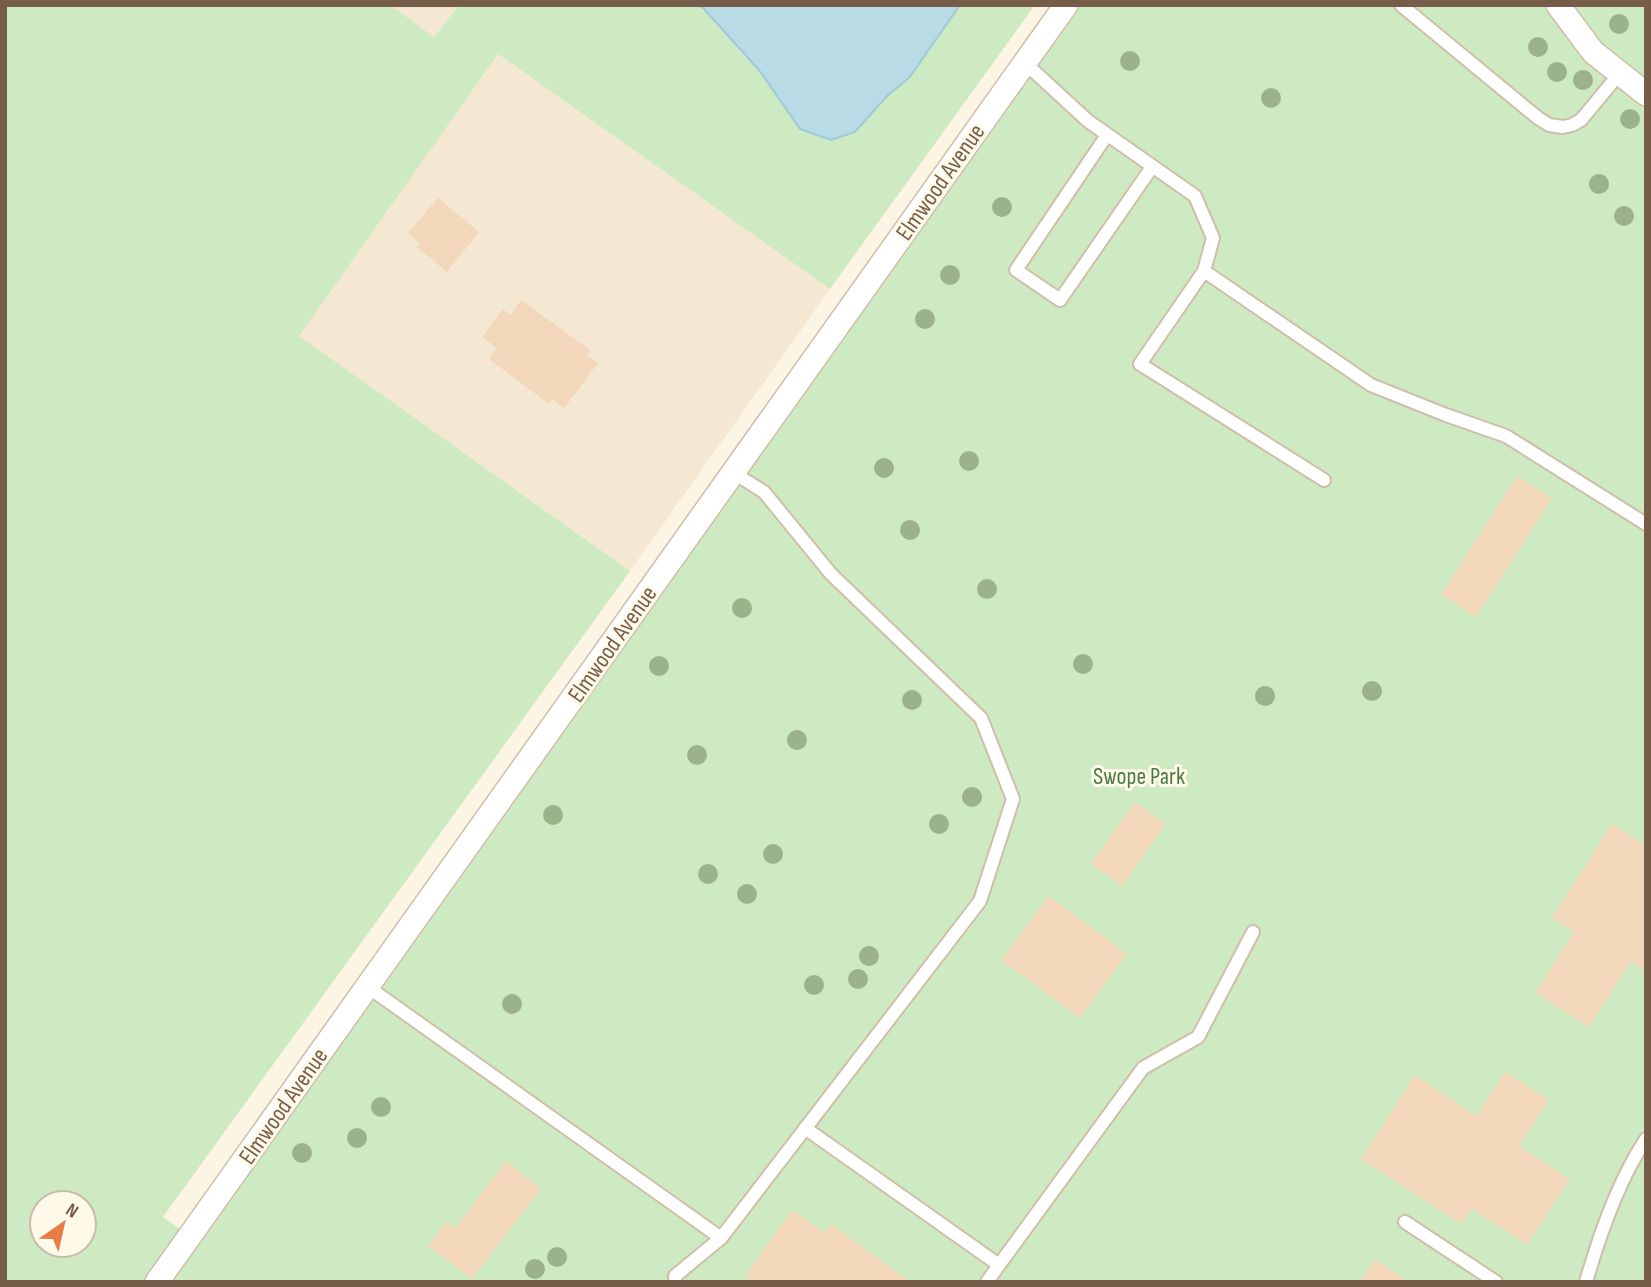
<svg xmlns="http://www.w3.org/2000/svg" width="1651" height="1287" font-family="'Sofia Sans Condensed',sans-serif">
	<rect width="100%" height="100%" fill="#fdf5e3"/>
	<g fill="#f4e8d2">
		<path d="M390,5H459L434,38Z"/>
		<path d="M498,54L830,289L630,571L298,336Z"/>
	</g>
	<path fill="#ceeac2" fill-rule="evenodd" d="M5,5H390L434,37L459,5H1035L830,289L498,54L299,336L630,571L163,1217L190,1236L1066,5H1646V1282H5ZM42,1203H84V1245H42Z"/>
	<path fill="#b8dbe6" stroke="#9ec9d8" stroke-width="2" d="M698,5H960L909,78L888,95L855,132L831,140L800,129L759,70L704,9Z"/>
	<g fill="#f2d7bb">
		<path d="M438,198L479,232L447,272L417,247L420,243L408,233Z"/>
		<path d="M521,300L590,350L587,355L598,363L564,408L552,399L549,404L489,359L497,348L482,337L503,309L510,315Z"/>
		<path d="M1517,476L1552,498L1476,617L1441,595Z"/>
		<path d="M1135,802L1166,824L1122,886L1091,864Z"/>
		<path d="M1612,824L1646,845V971L1631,961L1589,1027L1535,993L1574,932L1552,918Z"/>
		<path d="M1049,896L1127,954L1080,1018L1001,960Z"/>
		<path d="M1505,1072L1549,1100L1519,1146L1570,1179L1527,1245L1472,1209L1461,1224L1361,1159L1415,1075L1477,1116Z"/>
		<path d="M506,1161L541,1189L472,1279L428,1246L446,1222L455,1228Z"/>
		<path d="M792,1210L825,1233L831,1224L911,1282H753L745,1276Z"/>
		<path d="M1375,1259L1409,1282H1360Z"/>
	</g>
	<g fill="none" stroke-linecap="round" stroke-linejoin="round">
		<defs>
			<g id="service">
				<path d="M1401,5L1538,118L1549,125L1563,127L1572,125L1581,120L1620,73"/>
				<path d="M1025,63L1088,121L1195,196L1213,238L1204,271L1140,364L1324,480"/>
				<path d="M1107,135L1016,270L1060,300L1152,167"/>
				<path d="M1204,271L1371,385L1446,415L1506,436L1646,524"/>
				<path d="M368,987L721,1238L980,901L1013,799L981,718L831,574L764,492L734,473"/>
				<path d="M805,1128L999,1265L1143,1068L1198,1037L1253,932"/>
				<path d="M1405,1222L1496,1282"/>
				<path d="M675,1282V1276L721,1238"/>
				<path d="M987,1282L999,1265"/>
				<path d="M1586,1282C1600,1233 1618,1181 1646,1139"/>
			</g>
			<g id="minor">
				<path d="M1558,5L1593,52L1646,94"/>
				<path d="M157,1282L1066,5"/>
			</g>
		</defs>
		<use href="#service" stroke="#cebeaa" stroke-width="16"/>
		<use href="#minor" stroke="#cebeaa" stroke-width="26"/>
		<use href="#service" stroke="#fff" stroke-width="12"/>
		<use href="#minor" stroke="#fff" stroke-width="23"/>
	</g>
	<g fill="#9cb28a">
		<circle cx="1619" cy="24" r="10"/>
		<circle cx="1538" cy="47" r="10"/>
		<circle cx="1130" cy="61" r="10"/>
		<circle cx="1557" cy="72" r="10"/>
		<circle cx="1583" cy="80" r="10"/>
		<circle cx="1271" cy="98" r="10"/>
		<circle cx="1630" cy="119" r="10"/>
		<circle cx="1599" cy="184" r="10"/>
		<circle cx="1002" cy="207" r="10"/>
		<circle cx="1624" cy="216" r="10"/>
		<circle cx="950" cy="275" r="10"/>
		<circle cx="925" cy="319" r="10"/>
		<circle cx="969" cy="461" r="10"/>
		<circle cx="884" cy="468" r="10"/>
		<circle cx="910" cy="530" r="10"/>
		<circle cx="987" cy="589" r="10"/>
		<circle cx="742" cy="608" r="10"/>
		<circle cx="1083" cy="664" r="10"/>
		<circle cx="659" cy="666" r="10"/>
		<circle cx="1372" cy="691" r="10"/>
		<circle cx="1265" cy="696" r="10"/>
		<circle cx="912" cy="700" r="10"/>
		<circle cx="797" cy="740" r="10"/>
		<circle cx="697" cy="755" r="10"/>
		<circle cx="972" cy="797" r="10"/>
		<circle cx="553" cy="815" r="10"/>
		<circle cx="939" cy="824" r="10"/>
		<circle cx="773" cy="854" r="10"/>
		<circle cx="708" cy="874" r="10"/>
		<circle cx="747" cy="894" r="10"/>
		<circle cx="869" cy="956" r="10"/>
		<circle cx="858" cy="979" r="10"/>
		<circle cx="814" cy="985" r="10"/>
		<circle cx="512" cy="1004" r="10"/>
		<circle cx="381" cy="1107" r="10"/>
		<circle cx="357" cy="1138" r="10"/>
		<circle cx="302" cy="1153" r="10"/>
		<circle cx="557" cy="1257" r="10"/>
		<circle cx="535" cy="1269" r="10"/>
	</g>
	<g text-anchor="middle" stroke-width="6" stroke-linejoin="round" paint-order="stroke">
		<g font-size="24" fill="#755d49" stroke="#fff9ea">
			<text transform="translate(940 182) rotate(-55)" y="8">Elmwood Avenue</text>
			<text transform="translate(612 644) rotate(-55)" y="8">Elmwood Avenue</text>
			<text transform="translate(283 1106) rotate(-55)" y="8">Elmwood Avenue</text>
		</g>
		<g font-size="24" fill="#4c7b41" stroke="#fff9ea">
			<text x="1139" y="784">Swope Park</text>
		</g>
	</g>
	<rect width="1651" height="1287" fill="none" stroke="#755d49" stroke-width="14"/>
	<g transform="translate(63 1224) rotate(34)"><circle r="33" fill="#fff9ea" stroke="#c8bbaa" stroke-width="2"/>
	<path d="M0-5L12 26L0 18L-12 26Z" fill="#e97b46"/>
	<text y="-10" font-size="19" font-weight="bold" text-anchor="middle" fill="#755d49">N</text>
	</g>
</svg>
